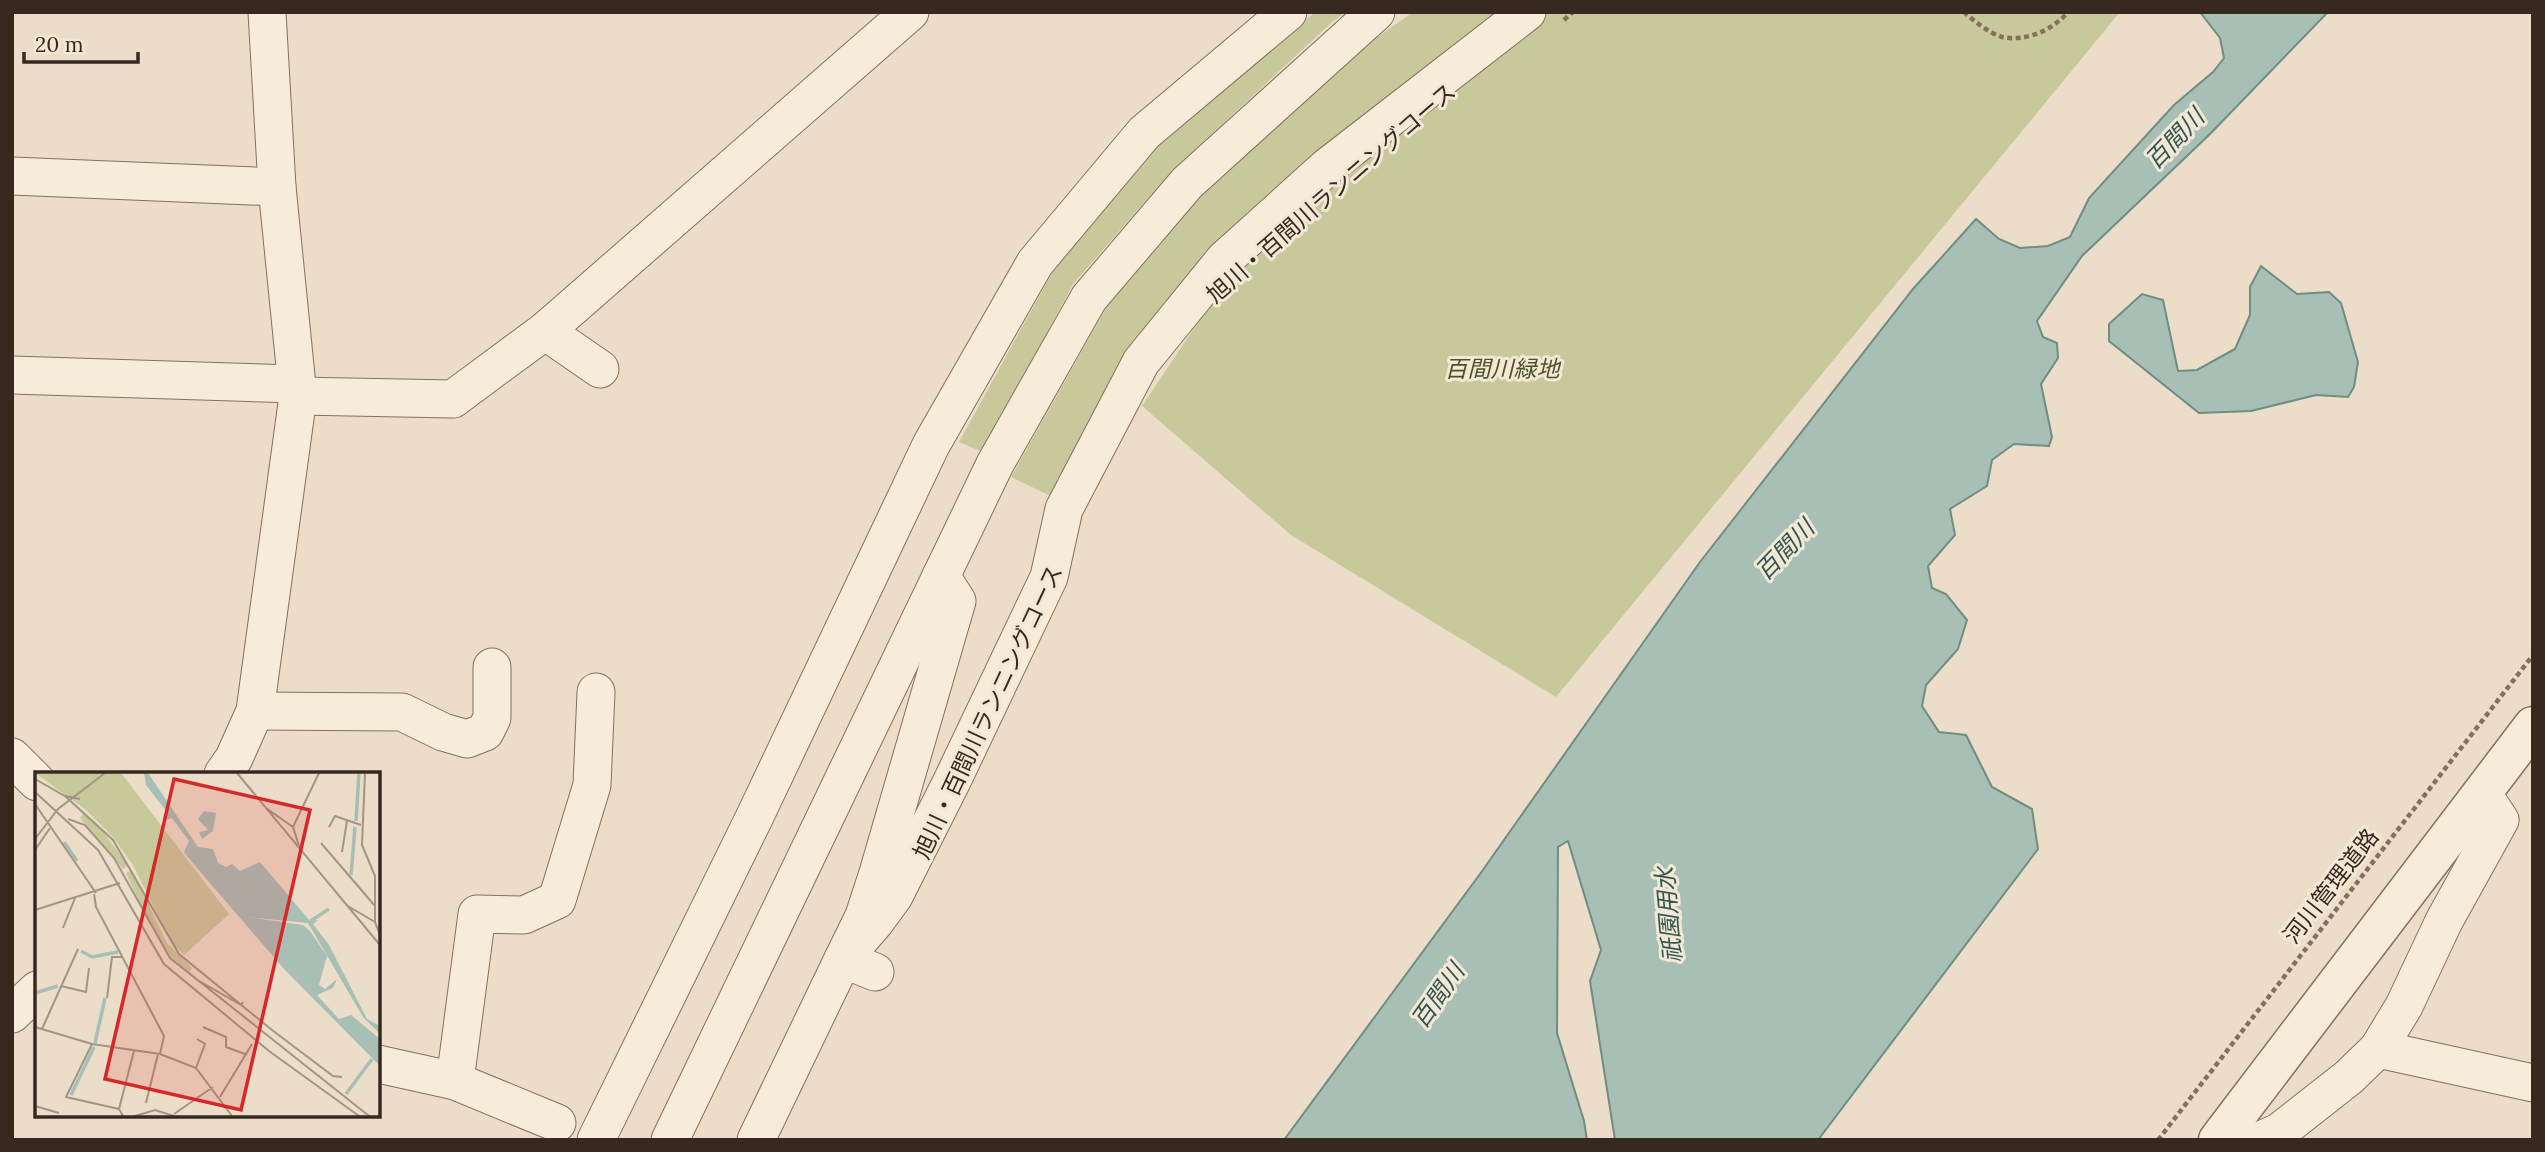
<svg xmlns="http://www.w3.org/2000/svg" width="2545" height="1152" font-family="Lora,'Noto Sans JP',serif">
	<rect width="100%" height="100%" fill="#ebddc7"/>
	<g fill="#c8c99b">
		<path d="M1315,12H1346L1332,22L1172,171L1073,284L983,452L959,442L1053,271L1152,150Z"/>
		<path d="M1413,12H1503L1380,102L1213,250L1055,498L1011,477L1105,310L1189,202L1348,58Z"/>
		<path d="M1544,12H2120L1556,697L1291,535L1142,406L1227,279L1402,123Z"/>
	</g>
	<g fill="#a8bfb6" stroke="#6f8d83" stroke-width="2">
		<path d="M2200,12H2328L2210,134L2082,256L2037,321L2043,337L2057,343L2058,358L2041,384L2052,437L2049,446L2014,444L1992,460L1987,486L1950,509L1955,535L1928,566L1932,588L1946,594L1967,620L1958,649L1926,685L1922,706L1939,732L1966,735L1992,787L2032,809L2038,849L1818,1140H1615L1590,981L1601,950L1568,841L1558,847L1557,1033L1584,1121L1587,1140H1284L1480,874L1700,562L1913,289L1976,219L1999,239L2020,248L2048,246L2070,237L2089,198L2174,105L2213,72L2224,58L2220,38Z"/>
		<path d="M2261,266L2297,294L2329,292L2341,303L2358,362L2354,387L2348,397L2316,395L2251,411L2199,413L2109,341V324L2142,294L2163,300L2178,371L2197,370L2235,349L2250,315V287Z"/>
	</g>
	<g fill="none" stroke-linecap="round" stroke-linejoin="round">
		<defs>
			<g id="minor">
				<path d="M12,176L277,187"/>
				<path d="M545,331L600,369"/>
				<path d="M12,375L297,384"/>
				<path d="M298,396L453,399L545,331L910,12"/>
				<path d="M255,711L402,712L443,732L467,739L485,732L492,718V667"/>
				<path d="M12,757L37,782"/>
				<path d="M223,774L234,758L255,711L298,396L277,187L267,12"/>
				<path d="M875,972L843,959L864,916L878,873L957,601L941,576"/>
				<path d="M12,1014L37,990"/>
				<path d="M2378,1049L2533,1083"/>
				<path d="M378,1064L455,1081L557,1123"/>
				<path d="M455,1081L477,914L524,915L557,900L592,785L596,692"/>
				<path d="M596,1140L755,816L931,445L1035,263L1144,133L1288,12"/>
				<path d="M670,1140L995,464L1089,298L1187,183L1376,12"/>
				<path d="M756,1140L843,959L875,922L894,896L952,781L1049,577L1064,509L1141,362L1224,260L1327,167L1527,12"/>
				<path d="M2261,1140L2279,1132L2349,1077L2378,1049L2404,1006L2444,921L2500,820L2482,793"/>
			</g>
			<path id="tertiary" d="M2218,1140L2533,726"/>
		</defs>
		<use href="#minor" stroke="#866f5d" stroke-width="39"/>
		<use href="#tertiary" stroke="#866f5d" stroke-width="41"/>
		<g stroke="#866f5d" stroke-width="4.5" stroke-dasharray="5 3.5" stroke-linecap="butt">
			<path d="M1964,12C1974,21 1989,33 2002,37C2026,42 2053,30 2068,12"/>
			<path d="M1564,20L1573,12"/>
			<path d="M2158,1140L2533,655"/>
		</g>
		<use href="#minor" stroke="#f7ebda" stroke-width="37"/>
		<use href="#tertiary" stroke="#f7ebda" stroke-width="38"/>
	</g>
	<g text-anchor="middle" stroke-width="6" stroke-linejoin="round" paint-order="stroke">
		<g font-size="23" fill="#372920" stroke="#f3e8d6">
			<text transform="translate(1331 193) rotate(-41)" y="8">旭川・百間川ランニングコース</text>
			<text transform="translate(988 712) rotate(-65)" y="8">旭川・百間川ランニングコース</text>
			<text transform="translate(2331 886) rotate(-52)" y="8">河川管理道路</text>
		</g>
		<g font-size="23" font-style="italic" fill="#4b5228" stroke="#f3e8d6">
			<text x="1502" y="377">百間川緑地</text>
		</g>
		<g font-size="24" font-style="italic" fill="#315650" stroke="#f3e8d6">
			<text transform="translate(2175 139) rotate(-46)" y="8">百間川</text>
			<text transform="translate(1785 550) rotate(-46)" y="8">百間川</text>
			<text transform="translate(1669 915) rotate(-95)" y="8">祇園用水</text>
			<text transform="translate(1438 996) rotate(-55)" y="8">百間川</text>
		</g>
	</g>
	<g transform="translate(35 772)">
		<rect width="345" height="345" fill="#ebddc7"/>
		<path d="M0,1H86L194,142L149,183L136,170L98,93L78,65L50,37ZM49,41L68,60L93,93L88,97L45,46ZM97,98L132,171L157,196L154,200L136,185L113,149L91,101Z" fill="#c8c99b"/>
		<path d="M109,1H113L163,75L178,77L183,91L191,95L197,92L205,99L225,90L275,149L283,148L278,152L294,173L332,247L345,254V262L328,245L273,151L212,145L268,153L275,159L292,184L284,213L290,217L302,207L298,216L282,223L304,247L316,243L345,267V294L249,197L156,89L149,80L154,69L137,46L131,48L132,40L111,13ZM169,39L181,41L178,59L167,67L164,60L173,58L163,47Z" fill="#a8bfb6"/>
		<path fill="none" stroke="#a8bfb6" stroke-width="3.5" d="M321,49L324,1M29,70L42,89M316,103L320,55M274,150L294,137M46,179L57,185L83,180M0,221L23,214M60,271L70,226M311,322L337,287M36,323L59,275"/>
		<path fill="none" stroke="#a39584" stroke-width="2" d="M202,1L345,173M330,1L327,73L340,104V150L345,163M0,7L30,24L45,27M0,20L63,78L129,192L234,279L324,344M30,24L78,68L144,182L237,258L298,304L307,305M0,32L61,121M231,36L258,55L265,77M33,47L50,53L79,86L135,186L334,344M258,55L284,1M294,55L300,44L326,53M0,67L23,37L70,1M286,71L340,134M0,78L15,56M307,80L312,49M59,122L61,135L129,264L125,282M311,133L340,150M0,138L85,111M28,156L40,126M166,210L206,233L208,230M26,214L51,220L54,196M72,226L77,185H88M0,255L57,272L125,282L161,296L197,344M168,255L191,265V275L210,282M7,257L43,177M57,272L31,325L84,337M161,296L170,272L162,267M185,325L217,272M111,331L123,282M0,334L24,341M139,342L178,315M88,344L84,337L99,279M100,344L120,338L139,344"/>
		<path fill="#d62828" fill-opacity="0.15" stroke="#d62828" stroke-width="3.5" d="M139,7L275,38L206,338L70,307Z"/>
		<rect width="345" height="345" fill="none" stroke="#372920" stroke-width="3.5"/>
	</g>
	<rect width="2545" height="1152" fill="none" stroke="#372920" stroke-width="28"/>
	<path d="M24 52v10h114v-10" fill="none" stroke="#372920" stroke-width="3.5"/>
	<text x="35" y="52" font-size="21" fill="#372920" stroke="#f3e8d6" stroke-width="5" paint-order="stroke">20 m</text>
</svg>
